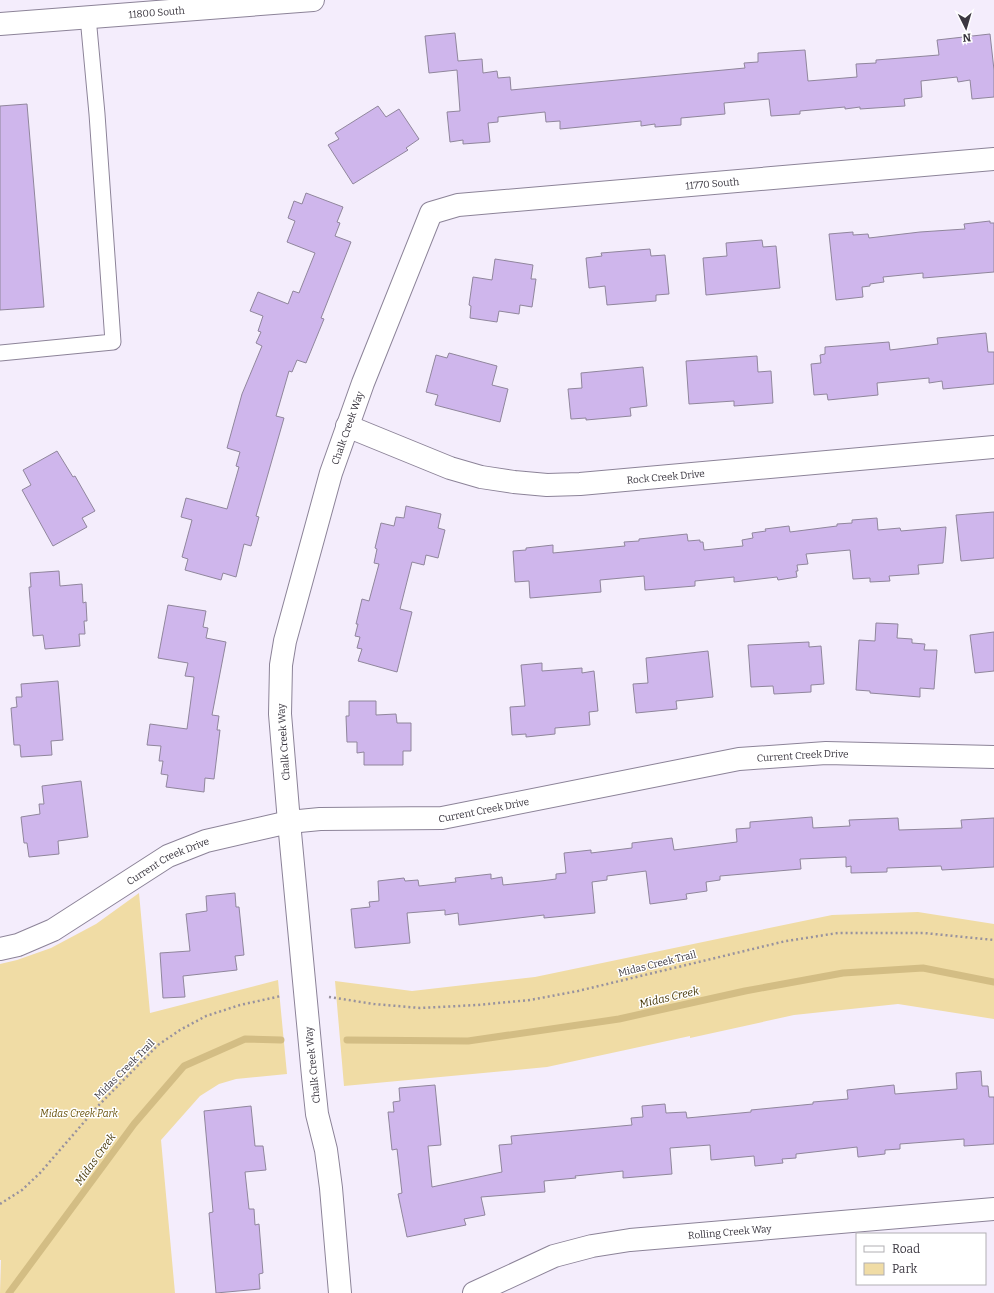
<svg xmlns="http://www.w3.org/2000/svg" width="994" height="1293" font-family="Bitter,serif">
	<rect width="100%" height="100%" fill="#f4edfc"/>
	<g fill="#f0dca5">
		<path d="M139,893L150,1013L278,980L287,1074L236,1079L219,1084L200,1096L161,1140L175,1293H0L1,1260H0V964L17,960L51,948L96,924Z"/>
		<path d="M918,912L994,924V1019L898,1004L794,1015L690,1038V1036L547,1067L344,1086L335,981L412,991L535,977L832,915Z"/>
	</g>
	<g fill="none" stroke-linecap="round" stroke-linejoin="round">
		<g stroke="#d3bd84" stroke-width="7">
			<path d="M347,1040L468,1041L619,1019L745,991L843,973L923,968L994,982"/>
			<path d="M9,1293L134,1124L184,1066L245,1039L281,1040"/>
		</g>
	</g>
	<g fill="#cfb6ec" stroke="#90869c">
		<path d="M455,33L458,61L482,59L483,73L497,71L498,78L510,77L511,90L745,68L744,63L758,62V53L805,50L808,81L857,77L856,64L876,63V60L939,55L937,40L990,34L994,70V97L972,99L970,80L958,82L957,77L921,81L922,97L904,99L905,106L860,109V107L845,109V107L800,111V114L771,116L769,99L724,103L725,114L681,118V125L655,127V124L641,126V121L560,129V121L546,122L545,112L498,117V122L488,123L490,142L463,144V140L450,142L447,112L460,111L457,70L429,73L425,36Z"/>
		<path d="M27,104L44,307L0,310V106Z"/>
		<path d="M378,106L386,117L399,109L419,139L406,148L408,150L353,184L328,145L339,139L335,133Z"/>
		<path d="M306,193L343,207L337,222L340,223L335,236L351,242L321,318L324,319L306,363L297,360L292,372L289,371L276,416L284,418L256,516L259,517L251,546L244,544L236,577L223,573L221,580L185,570L188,559L182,557L192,520L181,517L186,498L227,509L239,467L236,466L240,452L227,448L242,394L262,346L256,343L261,332L258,331L263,316L250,311L258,292L288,304L293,291L299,293L315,253L287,242L295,221L288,218L294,201L302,204Z"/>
		<path d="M990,221V223H994V272L923,278V273L883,277L884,282L870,284V286L862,287L863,297L836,300L829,234L853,232V235L868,234L869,238L920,232L965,229L964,224Z"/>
		<path d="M762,240L763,247L776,246L780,288L706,295L703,258L727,256L726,243Z"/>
		<path d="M650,249L651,256L665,255L669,294L656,295V301L607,305L605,286L589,288L586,258L602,256L601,253Z"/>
		<path d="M495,259L533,265L531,279H536L532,307L520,305L519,314L499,311L497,322L470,318L471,306L469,305L473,277L492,280Z"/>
		<path d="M986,333L988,352H994V384L943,389L942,381L929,383V378L877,383L878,395L828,400L827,394L814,395L811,364L821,363L820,355L825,354V347L889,342L890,350L938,344L937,338Z"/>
		<path d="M449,353L497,366L492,385L508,389L500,422L435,405L438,395L426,392L436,355L447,358Z"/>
		<path d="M757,356L758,372L771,371L773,403L734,406V401L689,404L686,361Z"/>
		<path d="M643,367L647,406L630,408L631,416L586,420V418L571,419L568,389L582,388L581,373Z"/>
		<path d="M57,451L73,477L75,476L95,511L82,518L87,527L53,546L22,490L31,485L23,470Z"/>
		<path d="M406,506L441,514L438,528L445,530L438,558L426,555L424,565L412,562L400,609L412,612L397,672L358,661L362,649L357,648L360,637L355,636L358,624H356L362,599L369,601L379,564L374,563L377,549L375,548L381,523L394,526L396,517L404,518Z"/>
		<path d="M994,512V558L961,561L956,515Z"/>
		<path d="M877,518L878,530L900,528L901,531L946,527L943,563L918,565L919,574L889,576L890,581L870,582V578L853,579L850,550L806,554L808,564L797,565L798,571H796L797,577L778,580L777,577L734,582V577L695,581V586L645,590L644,576L600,580L601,592L530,598L529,581L515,582L513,551L526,550V548L553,545V553L625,546L624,542L639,541V539L687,534L688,541L700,540V542H703L704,550L743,546L742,540L753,538L752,533L766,531L765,529L789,526L790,532L837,526V524L852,523V520Z"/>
		<path d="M59,571L60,586L82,584L83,603L86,602L87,621H84L85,634H79L80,646L45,649L43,635L33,636L29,587H31L30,573Z"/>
		<path d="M168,605L206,611L203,627L208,628L206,638L226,642L212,715L219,716L217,730H220L214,779L205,778L204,792L166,787L168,775L161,774L163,761H159L161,746L147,745L150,724L187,729L194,677L185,676L188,663L158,658Z"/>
		<path d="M876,623L898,624L897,638L912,639V643L925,644L924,650H937L934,689L920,688V697L870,693V691L856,690L859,640L875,641Z"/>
		<path d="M994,632V671L975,673L970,635Z"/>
		<path d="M809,642V647L821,646L824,684L811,685V692L774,694L773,686L751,687L748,645Z"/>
		<path d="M708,651L713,697L676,701L677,709L636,713L633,684L648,683L646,658Z"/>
		<path d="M542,663V671L582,668V673L594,671L598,711L589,712L590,725L555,728V734L526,737V734L512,735L510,707L525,706L521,665Z"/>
		<path d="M58,681L63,740L51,741L52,755L21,757L20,745H14L11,708L17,707L16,697H22L21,684Z"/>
		<path d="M349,701H376V715L396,714L397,723H411V751H403V765H364V752L357,753V742H347L346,716H349Z"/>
		<path d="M81,781L88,837L58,841L59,854L29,857L27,843H24L21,817L40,814L39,804H44L42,786Z"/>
		<path d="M812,817L813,828L850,826L849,820L898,818L899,830L962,828L961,820L994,818V867L942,870L941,866L887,868V872L851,873V866L846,867V857L800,859L801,869L720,876V880L706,882L707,891L686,894L687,899L650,904L646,871L607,876V880L592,882L595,913L544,918V915L459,925L458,913L445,915V910L407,913L410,943L355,948L351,909L370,907L369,902L379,901L378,881L404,878L405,881L418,880L419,886L456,882L455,878L491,874V879L502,877L503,885L541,881L556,879V874L566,873L564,853L591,850V853L632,848V843L672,838L674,850L737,842L736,829L750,828V822Z"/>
		<path d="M235,893L236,907H239L244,955L235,956L237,970L183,976L185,997L163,998L160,953L190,951L186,914L207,911L206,896Z"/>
		<path d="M981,1071L982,1086H988L989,1097H994V1144L964,1146V1139L900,1144V1149L885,1150V1154L858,1157L857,1147L796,1154V1158L782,1159L783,1163L755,1166L754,1156L711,1160L710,1145L670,1148L672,1174L623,1178V1171L575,1176L576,1178L544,1181L545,1192L481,1197L485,1215L464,1219L466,1225L407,1237L398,1194L402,1193L397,1149L392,1150L388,1112H394L393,1102L400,1101L399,1088L435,1085L441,1145L428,1146L432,1187L502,1172L499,1145L512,1144L511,1136L632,1125L631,1118L643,1117L642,1106L665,1104L666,1113L686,1112L687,1118L751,1112V1110L813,1104V1102L848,1099L847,1090L894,1085L895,1094L957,1089L956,1073Z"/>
		<path d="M251,1106L255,1146H263L266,1170L245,1172L249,1209H254L255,1225L259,1224L263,1273L259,1274L260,1289L216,1293L209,1213L213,1212L204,1111Z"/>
	</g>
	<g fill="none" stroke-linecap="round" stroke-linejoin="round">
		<defs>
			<path id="service" d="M0,353L113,342L97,114L88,17"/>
			<g id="minor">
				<path id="s1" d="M347,426L450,468L481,477L514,482L547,485L580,484L994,447"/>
				<path id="s2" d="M0,949L18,945L53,930L168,856L206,841L289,822L320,819L442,818L739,759L826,753L994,757"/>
				<path id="s3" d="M340,1293L331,1188L326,1150L317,1114L313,1076L289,822L280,714L281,665L285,641L331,473L363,383L431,213L458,205L994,159"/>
				<path id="s4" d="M474,1293L554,1256L592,1246L630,1240L994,1209"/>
			</g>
			<g id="secondary">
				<path id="s5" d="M0,24L313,0"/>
			</g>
		</defs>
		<use href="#service" stroke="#8c8398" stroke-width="17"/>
		<use href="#minor" stroke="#8c8398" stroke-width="24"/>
		<use href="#secondary" stroke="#8c8398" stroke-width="24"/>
		<g stroke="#98929e" stroke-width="2.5" stroke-dasharray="2 3" stroke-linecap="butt">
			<path d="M329,997L374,1004L420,1008L477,1005L530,1000L578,991L786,941L838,933H924L994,940"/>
			<path d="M0,1204L22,1190L40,1173L98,1106L158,1045L180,1030L206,1016L240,1005L281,996"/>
		</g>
		<use href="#service" stroke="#fff" stroke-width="15"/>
		<use href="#minor" stroke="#fff" stroke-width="22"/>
		<use href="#secondary" stroke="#fff" stroke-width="22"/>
	</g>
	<g text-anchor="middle" stroke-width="3" stroke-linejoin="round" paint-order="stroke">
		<g font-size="10" fill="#3b3740" stroke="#fff">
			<text dy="4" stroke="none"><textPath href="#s5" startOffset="157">11800 South</textPath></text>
			<text dy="4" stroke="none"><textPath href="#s3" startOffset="1392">11770 South</textPath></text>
			<text dy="4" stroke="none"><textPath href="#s3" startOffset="878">Chalk Creek Way</textPath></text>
			<text dy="4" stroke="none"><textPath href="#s1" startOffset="329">Rock Creek Drive</textPath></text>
			<text transform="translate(283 742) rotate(-94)" y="4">Chalk Creek Way</text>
			<text dy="4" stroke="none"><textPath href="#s2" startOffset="839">Current Creek Drive</textPath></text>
			<text dy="4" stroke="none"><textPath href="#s2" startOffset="515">Current Creek Drive</textPath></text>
			<text dy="4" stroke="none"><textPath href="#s2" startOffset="191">Current Creek Drive</textPath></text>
			<text transform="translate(657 963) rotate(-14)" y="4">Midas Creek Trail</text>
			<text transform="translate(312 1065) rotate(-96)" y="4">Chalk Creek Way</text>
			<text transform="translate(124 1069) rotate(-45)" y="4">Midas Creek Trail</text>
			<text dy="4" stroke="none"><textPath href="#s4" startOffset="266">Rolling Creek Way</textPath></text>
		</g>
		<g font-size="10" font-style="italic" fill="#69530c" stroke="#fff">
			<text x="79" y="1117">Midas Creek Park</text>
		</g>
		<g font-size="11" font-style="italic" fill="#473808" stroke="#fff">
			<text transform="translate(669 997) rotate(-13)" y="4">Midas Creek</text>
			<text transform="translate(95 1159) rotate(-54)" y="4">Midas Creek</text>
		</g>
	</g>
	<rect x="856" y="1233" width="130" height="52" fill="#ffffff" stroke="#b1afb3"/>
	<rect x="864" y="1246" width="20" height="6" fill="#ffffff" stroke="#b1afb3"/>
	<text x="892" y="1253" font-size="12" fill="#3b3740">Road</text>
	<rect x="864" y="1263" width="20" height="12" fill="#f0dca5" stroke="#b1afb3"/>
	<text x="892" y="1273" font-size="12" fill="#3b3740">Park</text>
	<g transform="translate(966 28) rotate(175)" stroke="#ffffff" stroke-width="3" paint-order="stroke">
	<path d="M0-3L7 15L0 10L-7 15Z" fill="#3b3740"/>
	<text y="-6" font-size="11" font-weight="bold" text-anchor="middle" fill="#3b3740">N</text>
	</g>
</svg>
